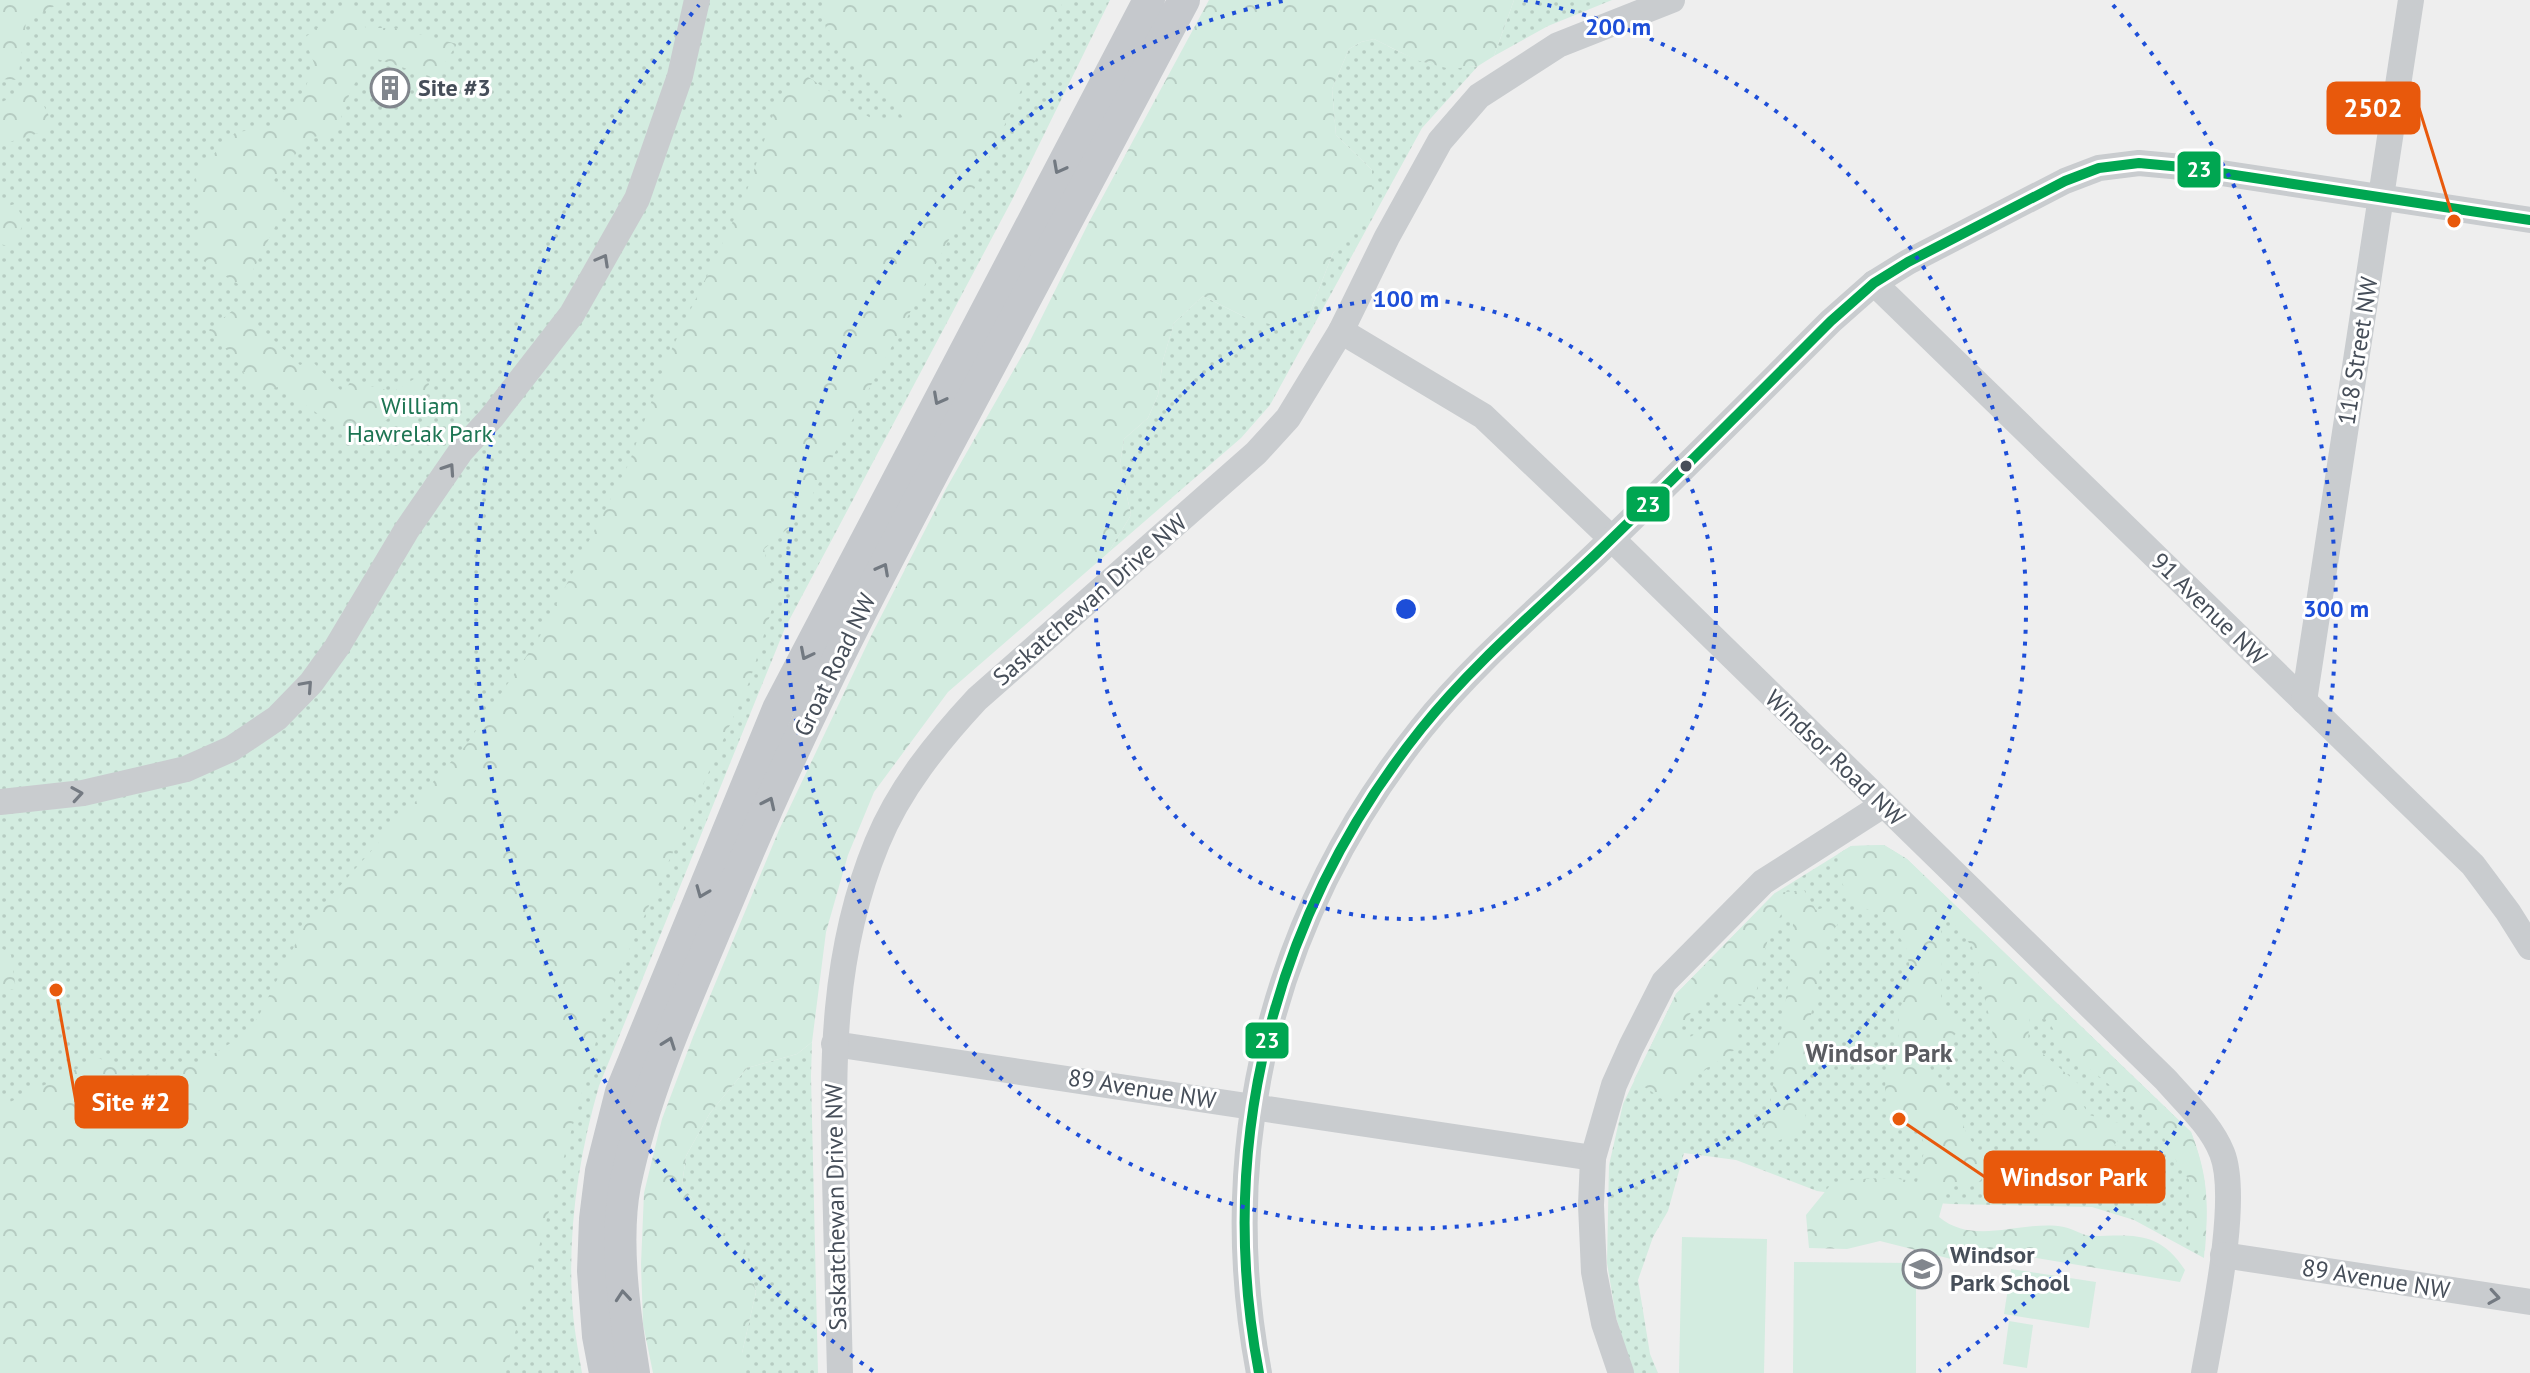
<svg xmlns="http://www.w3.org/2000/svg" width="2530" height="1373" font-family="'PT Sans',sans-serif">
	<defs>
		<pattern id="green-dots" width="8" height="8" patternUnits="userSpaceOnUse" patternTransform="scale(2)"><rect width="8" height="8" fill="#d3ece0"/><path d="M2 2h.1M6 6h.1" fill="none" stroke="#b6ccc2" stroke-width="1.8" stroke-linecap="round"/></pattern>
		<pattern id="forest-crowns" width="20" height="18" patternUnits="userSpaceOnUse" patternTransform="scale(2)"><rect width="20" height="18" fill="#d3ece0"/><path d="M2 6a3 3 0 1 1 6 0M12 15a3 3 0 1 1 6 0" fill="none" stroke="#b6ccc2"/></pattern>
	</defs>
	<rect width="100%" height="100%" fill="#eee"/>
	<g fill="url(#green-dots)">
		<path d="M0,0H1110L1012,200L785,628L599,1086C579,1155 568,1227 572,1299C573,1324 578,1349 582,1373H0Z"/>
		<path d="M1514,0H1612L1548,26L1494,56Z"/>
		<path d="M1374,39C1414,59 1433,71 1478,66L1422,128L1270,405L1241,438L1108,553L1131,515L1120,464L1124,439L1148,418L1158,395L1163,360L1174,323L1203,296L1247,318L1308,317L1333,253L1346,237L1372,170L1336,135L1332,89L1349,49L1361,42Z"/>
		<path d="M1884,845L1907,859L2191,1132C2209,1180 2208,1207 2204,1258L2134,1220L2092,1207L1951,1204L1866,1198L1817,1191L1736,1160L1684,1153L1668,1211L1653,1237L1638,1280L1650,1354L1658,1373H1633L1616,1317L1607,1263L1609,1165L1623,1104L1676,994L1775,893L1851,846Z"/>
		<path d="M812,1042L811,1076L818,1373H742V1353L756,1292L745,1250L708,1220L682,1185L686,1156L710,1113L747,1068L797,1054Z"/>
	</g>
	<g fill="url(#forest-crowns)">
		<path d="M0,0H65L26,22L18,80L0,79Z"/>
		<path d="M822,0H1064L960,219L800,518L764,549L775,599L750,680L609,995L504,1373H0V1107L99,1058L139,1078L200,1063L252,1029L305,925L466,745L540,636L629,463L667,359L745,196L774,112L802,73L872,119L906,122L888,96L826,30Z"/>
		<path d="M1209,0H1514L1494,56L1478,66L1450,69L1416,60L1374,39L1361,42L1349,49L1332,89L1336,135L1372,170V211L1333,253L1308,317L1284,328L1247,318L1203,296L1174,323L1163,360L1158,395L1148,418L1124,439L1120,464L1131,515L1108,553L948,692L874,792L848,855L826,932L812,1042L797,1054L747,1068L710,1113L686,1156L682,1185L708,1220L745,1249L756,1292L742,1353V1373H653L643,1324L641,1264L644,1193L662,1119L693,1037L779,830L872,634L947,487L1028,345L1088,224Z"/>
		<path d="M351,4L366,28H396L457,44L435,78L374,58L352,87L336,132L309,138L274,180L292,203L281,215L244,288L202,260V221L196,178L217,150L236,132L272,128L280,113L300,104L314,63L304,38Z"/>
		<path d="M34,86L55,128L0,145V103Z"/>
		<path d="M15,204L25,221L12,247L0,244V208Z"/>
		<path d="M238,306L300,365L311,360L343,393L351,381L393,392L422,374L429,384L412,430L401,425L404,407L356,442L280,386L256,395L239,364L209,330Z"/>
		<path d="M1884,845L1907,859L2191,1132C2209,1178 2208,1203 2205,1251L2188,1237L2189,1180L2177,1162L2156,1123L2063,1047L2048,1020L2030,1016L2028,1041L2081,1086L2083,1105L2089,1115L2123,1124L2122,1136L2114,1145C2124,1150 2142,1154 2149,1161C2162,1174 2159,1196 2151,1209L2112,1174L2079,1158L2039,1150L2036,1128L2048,1102L2044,1086L2003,1061L1995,1049L1991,1024L1972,947L1949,916L1940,927L1946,949L1942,958L1941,1005L1964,1025L1948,1042L1930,1046L1924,1055L1932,1071L1958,1110L1965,1130L1984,1162L1981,1180L1970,1187L1953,1185L1946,1192L1939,1217C1975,1247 2023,1219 2064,1227C2074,1229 2083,1236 2093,1236C2134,1235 2160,1231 2185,1270L2180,1282L2024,1256L1959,1261L1880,1241L1847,1249L1809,1248L1806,1215L1832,1183C1861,1178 1889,1176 1917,1182C1927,1140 1932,1136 1891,1116L1885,1091L1886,1064L1898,1044L1899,1010L1907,992L1910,969L1906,948L1888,918L1852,903L1837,873L1838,854L1851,846Z"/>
		<path d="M1804,890L1816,910L1829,906L1842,919L1826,939L1799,1076L1798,1094L1806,1117L1799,1132L1775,1142L1762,1128L1769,1112L1790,972L1793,923L1783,911L1768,938L1755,998L1747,1006L1735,1003L1711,989L1684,1021L1676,1041L1692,1036L1712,1020L1735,1025L1740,1046L1676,1090L1667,1102L1634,1080L1676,994L1775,893Z"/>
		<path d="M0,947L11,955L16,990L0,988Z"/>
	</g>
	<g fill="#d3ece0">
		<path d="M1682,1237L1767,1239L1764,1373H1679Z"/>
		<path d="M1794,1262L1916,1263V1373H1793Z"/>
		<path d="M2011,1269L2096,1282L2089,1328L2004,1314Z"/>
		<path d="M2009,1321L2033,1325L2027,1368L2003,1364Z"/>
	</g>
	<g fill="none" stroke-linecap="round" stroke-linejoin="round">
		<g stroke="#c9cccf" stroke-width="26">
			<path d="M1874,283L2473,865L2508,912L2530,947"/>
			<path d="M1341,331L1483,416L1612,539L2166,1080C2185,1102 2211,1125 2222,1153C2240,1198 2213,1322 2204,1373"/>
			<path d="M2304,701L2411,0"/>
			<path d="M0,802L83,793L186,769L231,749L277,718L311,683L337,647L406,531L461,451L492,417L572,314L637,199L680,76L697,0"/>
			<path d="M834,1044L1593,1158"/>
			<path d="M2223,1255L2530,1302"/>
			<path d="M840,1373C838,1308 837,1243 835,1178C832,1063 832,952 877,843C899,789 937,742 977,699L1256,453L1288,418L1341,331L1387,237L1440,141L1479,96L1558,45L1672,0"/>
			<path d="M1259,1373C1215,1142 1274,913 1421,729C1472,665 1537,610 1596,554C1676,477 1753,399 1831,321L1874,283L1908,262L2065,181L2099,168L2139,163L2182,167L2530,220"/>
			<path d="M1621,1373L1604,1323L1594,1272L1591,1205L1593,1158L1614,1085L1631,1047L1664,982L1763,882L1883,805"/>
		</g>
		<g stroke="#c5c8cc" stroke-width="32">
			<path d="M605,1373L598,1336L593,1271L595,1219L601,1171L621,1092L778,709L1149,0"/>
			<path d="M634,1373C625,1316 614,1242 625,1185C647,1080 695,980 736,881C804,718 885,562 968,407C1040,271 1112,136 1184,0"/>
		</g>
		<defs>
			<path id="bus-1" d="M1259,1373C1215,1142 1274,913 1421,729C1472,665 1537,610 1596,554C1676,477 1753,399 1831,321L1874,283L1908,262L2065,181L2099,168L2139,163L2182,167L2530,220"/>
		</defs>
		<use href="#bus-1" stroke="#fff" stroke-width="16"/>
		<use href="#bus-1" stroke="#00a651" stroke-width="10"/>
	</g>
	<defs><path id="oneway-chevron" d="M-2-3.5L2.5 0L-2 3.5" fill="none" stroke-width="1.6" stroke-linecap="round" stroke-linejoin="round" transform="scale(2)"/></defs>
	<g stroke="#727981">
		<use href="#oneway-chevron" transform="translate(1059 168) rotate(118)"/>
		<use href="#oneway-chevron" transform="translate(939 399) rotate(118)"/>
		<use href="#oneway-chevron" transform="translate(883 569) rotate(-62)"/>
		<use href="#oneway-chevron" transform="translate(806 654) rotate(117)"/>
		<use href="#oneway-chevron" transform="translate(769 803) rotate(-65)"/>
		<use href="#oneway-chevron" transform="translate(702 892) rotate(112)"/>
		<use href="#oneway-chevron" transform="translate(669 1043) rotate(-70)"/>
		<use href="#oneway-chevron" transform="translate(623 1296) rotate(-95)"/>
	</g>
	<g stroke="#747a82">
		<use href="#oneway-chevron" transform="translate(603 260) rotate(-61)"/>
		<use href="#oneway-chevron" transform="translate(449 469) rotate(-56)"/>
		<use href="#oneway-chevron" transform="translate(307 686) rotate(-48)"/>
		<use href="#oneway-chevron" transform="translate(77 794) rotate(-9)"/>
		<use href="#oneway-chevron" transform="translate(2494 1297) rotate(9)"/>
	</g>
	<g fill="none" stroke="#1d4ed8" stroke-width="4" stroke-dasharray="4 8">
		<circle cx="1406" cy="609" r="310"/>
		<path d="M1524 0A620 620 0 1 1 1288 0"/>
		<path d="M873 1371A930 930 0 0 1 699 5M2113 5A930 930 0 0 1 1939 1371"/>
	</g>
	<defs>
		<symbol id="building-ring" viewBox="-11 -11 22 22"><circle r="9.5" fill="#fff" stroke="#81868d" stroke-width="1.5"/><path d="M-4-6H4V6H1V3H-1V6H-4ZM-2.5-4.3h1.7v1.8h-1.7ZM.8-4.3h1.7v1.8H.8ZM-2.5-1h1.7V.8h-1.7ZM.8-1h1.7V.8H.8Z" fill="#81868d"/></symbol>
		<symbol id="school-ring" viewBox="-11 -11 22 22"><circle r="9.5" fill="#fff" stroke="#81868d" stroke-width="1.5"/><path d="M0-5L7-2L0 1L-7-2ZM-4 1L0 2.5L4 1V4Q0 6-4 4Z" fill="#81868d"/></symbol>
	</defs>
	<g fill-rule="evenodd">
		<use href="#building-ring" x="368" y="66" width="44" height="44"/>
		<use href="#school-ring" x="1900" y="1247" width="44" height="44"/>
	</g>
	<circle fill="#464e59" stroke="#fff" stroke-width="3" cx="1686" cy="466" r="7"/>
	<g text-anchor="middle" stroke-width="6" stroke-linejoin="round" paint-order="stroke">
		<g font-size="24" font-weight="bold" fill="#464e59" stroke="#fff" text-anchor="start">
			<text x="418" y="96">Site #3</text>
			<text x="1950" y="1263">Windsor<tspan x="1950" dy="28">Park School</tspan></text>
		</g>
		<g font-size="24" fill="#464e59" stroke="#fff">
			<text transform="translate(2358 351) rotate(-81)" y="8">118 Street NW</text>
			<text transform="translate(1090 600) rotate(-41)" y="8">Saskatchewan Drive NW</text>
			<text transform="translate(2209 609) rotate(44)" y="8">91 Avenue NW</text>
			<text transform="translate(835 665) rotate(-64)" y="8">Groat Road NW</text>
			<text transform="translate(1835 758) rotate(44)" y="8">Windsor Road NW</text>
			<text transform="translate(1142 1089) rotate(9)" y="8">89 Avenue NW</text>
			<text transform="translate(836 1207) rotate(-91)" y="8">Saskatchewan Drive NW</text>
			<text transform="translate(2376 1279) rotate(9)" y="8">89 Avenue NW</text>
		</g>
		<g font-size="24" fill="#1d7553" stroke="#fff">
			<text x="420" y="414">William<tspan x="420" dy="28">Hawrelak Park</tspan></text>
		</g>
		<g font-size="26" font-weight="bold" fill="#5a5c61" stroke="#fff">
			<text x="1879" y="1062">Windsor Park</text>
		</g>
	</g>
	<circle cx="1406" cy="609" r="12" fill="#1d4ed8" stroke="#fff" stroke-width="4"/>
	<g font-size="24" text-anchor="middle" font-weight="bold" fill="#1d4ed8" stroke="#fff" stroke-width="6" stroke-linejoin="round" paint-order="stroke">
		<text x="1618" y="35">200 m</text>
		<text x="1406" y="307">100 m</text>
		<text x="2336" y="617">300 m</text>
	</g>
	<path fill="none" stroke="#e8590c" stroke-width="3" d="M2454 221L2419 108M56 990L76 1102M1899 1119L1985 1177"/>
	<g fill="#e8590c" stroke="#fff" stroke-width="3">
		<circle cx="2454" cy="221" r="8"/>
		<circle cx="56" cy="990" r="8"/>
		<circle cx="1899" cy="1119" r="8"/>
	</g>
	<g fill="#e8590c" stroke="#e8590c" stroke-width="3">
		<rect x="2328" y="83" width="91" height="50" rx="8"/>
		<rect x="76" y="1077" width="111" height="50" rx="8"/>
		<rect x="1985" y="1152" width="179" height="50" rx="8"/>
	</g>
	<g font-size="26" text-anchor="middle" font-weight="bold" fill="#fff">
		<text x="2373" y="117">2502</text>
		<text x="131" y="1111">Site #2</text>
		<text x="2074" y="1186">Windsor Park</text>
	</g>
	<g stroke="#fff" stroke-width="3">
		<rect x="2176" y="150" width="46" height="39" rx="8" fill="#00a651"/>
		<rect x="1625" y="485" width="46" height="38" rx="8" fill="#00a651"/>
		<rect x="1244" y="1021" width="46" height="39" rx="8" fill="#00a651"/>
	</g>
	<g font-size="22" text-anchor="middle" font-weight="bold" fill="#fff">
		<text x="2199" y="177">23</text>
		<text x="1648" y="512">23</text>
		<text x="1267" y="1048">23</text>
	</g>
</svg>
